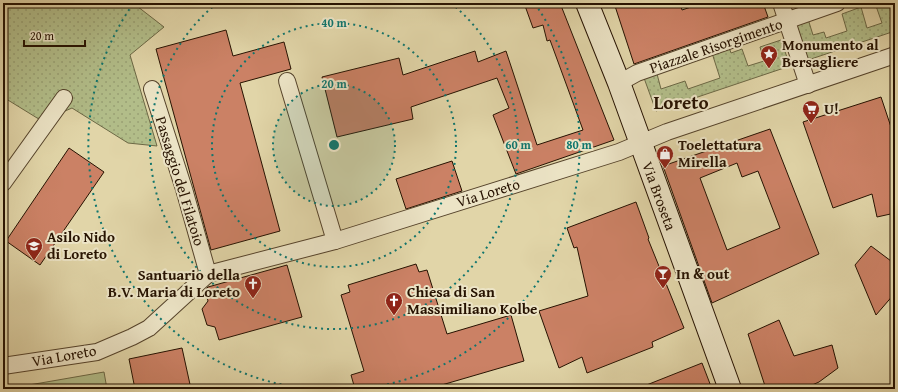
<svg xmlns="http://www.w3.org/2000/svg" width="898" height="392" font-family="'Gentium Book Plus',serif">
	<defs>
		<pattern id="park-dots" width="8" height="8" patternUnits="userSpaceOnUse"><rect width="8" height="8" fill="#b2bd89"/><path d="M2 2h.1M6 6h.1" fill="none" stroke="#99a174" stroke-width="1.8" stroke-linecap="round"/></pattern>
	</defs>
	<rect width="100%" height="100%" fill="#e1d5a8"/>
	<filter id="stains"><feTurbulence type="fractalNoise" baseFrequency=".005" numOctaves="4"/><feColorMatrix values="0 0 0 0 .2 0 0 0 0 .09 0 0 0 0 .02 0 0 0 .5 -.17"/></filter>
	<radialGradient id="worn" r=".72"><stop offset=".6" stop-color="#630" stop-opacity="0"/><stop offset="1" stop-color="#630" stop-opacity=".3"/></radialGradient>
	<path fill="#b2bd89" stroke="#6c6845" d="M104,372L107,389H6Z"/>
	<g fill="url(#park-dots)" stroke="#6c6845">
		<path d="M3,3H133L164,27L130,55L157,146L128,143L72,108L42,121L3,97Z"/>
		<path d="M886,3H895V31L808,60L796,23L808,19L813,35L824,32L826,38L847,31L842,14L861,7L867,28L882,23L876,6Z"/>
		<path d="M781,40L790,66L656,111L644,78L657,74L661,89L685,81L688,89L720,78L712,53L729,47L731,53L742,49L748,66L764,61L760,47Z"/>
	</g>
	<g fill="#cb8165" stroke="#261201" fill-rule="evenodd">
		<path d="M524,3H560L614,140L516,174L493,115L509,108L497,78L411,107L413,119L337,137L322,77L399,58L403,75L475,51L478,62L506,51L537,145L583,130L550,40L547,41L543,25L533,28Z"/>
		<path d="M614,3H680L682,10L703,3H763L768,17L634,64Z"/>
		<path d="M226,30L233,56L284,42L291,69L240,83L280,231L211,250L156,49Z"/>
		<path d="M881,97L895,139V213L877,217L872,194L833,208L803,122Z"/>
		<path d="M770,129L819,254L712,303L663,166ZM737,163L742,177L758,171L780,228L727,250L700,178Z"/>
		<path d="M69,148L104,172L40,265L6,241Z"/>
		<path d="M452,161L462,191L406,209L396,179Z"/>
		<path d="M636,202L649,238L648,239L684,328L652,342L653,347L587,373L582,357L559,368L539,311L588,296L577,247L574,248L567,228Z"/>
		<path d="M871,246L895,264V293L876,315L855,265Z"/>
		<path d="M416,264L419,272L427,270L447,334L511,315L524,361L428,389H355L351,375L364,371L341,295L350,292L348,285Z"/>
		<path d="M287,265L302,317L219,340L215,327L207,325L202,309L208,301L205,290L208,287Z"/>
		<path d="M779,320L794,356L832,345L838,368L819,382L803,389H766L748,334Z"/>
		<path d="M182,348L191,389H135L129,359Z"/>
		<path d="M702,363L712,389H640L639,388Z"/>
	</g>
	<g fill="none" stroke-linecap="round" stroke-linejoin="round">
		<defs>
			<g id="street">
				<path d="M781,3L808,85"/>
				<path d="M287,81L335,241"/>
				<path d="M619,83L637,73L837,3"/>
				<path d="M152,89L184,189L208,274"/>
				<path d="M3,183L64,98"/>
				<path d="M3,366L97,352L132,337L149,328L208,274L335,241L619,152L667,132L895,55"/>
			</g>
			<path id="secondary" d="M587,3L619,83L730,389"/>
		</defs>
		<use href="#street" stroke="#55432b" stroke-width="18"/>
		<use href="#secondary" stroke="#261201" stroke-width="24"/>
		<use href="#street" stroke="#ece4c6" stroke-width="16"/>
		<use href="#secondary" stroke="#ece4c6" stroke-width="22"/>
	</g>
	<circle cx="334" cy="145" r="61" fill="#0f766e" fill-opacity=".12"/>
	<g fill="none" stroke="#0f766e" stroke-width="2" stroke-dasharray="2 4">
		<circle cx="334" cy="145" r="61"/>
		<circle cx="334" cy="145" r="122"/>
		<path d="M451 3A184 184 0 1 1 217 3"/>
		<path d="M311 389A245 245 0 0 1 133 4M535 4A245 245 0 0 1 357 389"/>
	</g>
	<defs>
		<symbol id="sight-pin" viewBox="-11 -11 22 30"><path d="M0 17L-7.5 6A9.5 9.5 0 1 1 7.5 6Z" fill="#8f2418" stroke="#ece4c6"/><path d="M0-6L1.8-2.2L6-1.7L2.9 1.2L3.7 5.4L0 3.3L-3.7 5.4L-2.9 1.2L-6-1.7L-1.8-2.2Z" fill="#fff"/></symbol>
		<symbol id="supermarket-pin" viewBox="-11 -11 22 30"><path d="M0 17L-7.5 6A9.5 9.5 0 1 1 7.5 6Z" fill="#8f2418" stroke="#ece4c6"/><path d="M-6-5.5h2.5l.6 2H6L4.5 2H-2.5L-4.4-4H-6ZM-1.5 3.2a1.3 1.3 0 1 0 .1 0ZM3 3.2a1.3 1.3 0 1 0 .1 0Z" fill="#fff"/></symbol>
		<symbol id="shop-pin" viewBox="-11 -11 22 30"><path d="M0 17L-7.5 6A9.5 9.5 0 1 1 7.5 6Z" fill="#8f2418" stroke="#ece4c6"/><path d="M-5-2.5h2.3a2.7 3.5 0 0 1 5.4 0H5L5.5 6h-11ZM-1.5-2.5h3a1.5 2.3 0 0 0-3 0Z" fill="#fff"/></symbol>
		<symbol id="school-pin" viewBox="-11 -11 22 30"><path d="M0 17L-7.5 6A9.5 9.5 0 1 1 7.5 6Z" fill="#8f2418" stroke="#ece4c6"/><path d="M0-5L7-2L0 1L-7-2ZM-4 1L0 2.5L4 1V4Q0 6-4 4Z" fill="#fff"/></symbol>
		<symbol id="bar-pin" viewBox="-11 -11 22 30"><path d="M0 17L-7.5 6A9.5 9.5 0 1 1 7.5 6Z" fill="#8f2418" stroke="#ece4c6"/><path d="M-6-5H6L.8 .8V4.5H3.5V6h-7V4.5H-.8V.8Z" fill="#fff"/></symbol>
		<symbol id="church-pin" viewBox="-11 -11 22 30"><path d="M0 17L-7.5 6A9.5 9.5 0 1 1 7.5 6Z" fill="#8f2418" stroke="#ece4c6"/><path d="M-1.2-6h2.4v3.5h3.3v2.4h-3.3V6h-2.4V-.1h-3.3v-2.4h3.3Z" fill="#fff"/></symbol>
	</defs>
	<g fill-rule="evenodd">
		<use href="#sight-pin" x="759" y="44" width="20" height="27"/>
		<use href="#supermarket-pin" x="801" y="99" width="20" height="27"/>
		<use href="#shop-pin" x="655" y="144" width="20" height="27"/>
		<use href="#school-pin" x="24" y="236" width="20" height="27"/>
		<use href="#bar-pin" x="653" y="264" width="20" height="27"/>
		<use href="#church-pin" x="243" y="274" width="20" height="27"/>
		<use href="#church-pin" x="384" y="291" width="20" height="27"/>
	</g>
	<g text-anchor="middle" stroke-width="4" stroke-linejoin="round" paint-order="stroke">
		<g font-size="15" font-weight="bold" fill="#261201" stroke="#ece4c6" text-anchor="start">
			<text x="782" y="50">Monumento al<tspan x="782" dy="17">Bersagliere</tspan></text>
			<text x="824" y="114">U!</text>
			<text x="678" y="150">Toelettatura<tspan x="678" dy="17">Mirella</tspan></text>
			<text x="47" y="242">Asilo Nido<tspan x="47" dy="17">di Loreto</tspan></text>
			<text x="676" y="279">In &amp; out</text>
			<text x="240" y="280" text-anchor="end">Santuario della<tspan x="240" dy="17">B.V. Maria di Loreto</tspan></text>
			<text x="407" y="297">Chiesa di San<tspan x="407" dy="17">Massimiliano Kolbe</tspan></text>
		</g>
		<g font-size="15" fill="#261201" stroke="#ece4c6">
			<text transform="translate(716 46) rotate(-19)" y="5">Piazzale Risorgimento</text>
			<text transform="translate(180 181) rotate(73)" y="5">Passaggio del Filatoio</text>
			<text transform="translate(488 193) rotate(-17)" y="5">Via Loreto</text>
			<text transform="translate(659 196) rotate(70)" y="5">Via Broseta</text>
			<text transform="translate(64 356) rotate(-10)" y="5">Via Loreto</text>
		</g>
		<g font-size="19" font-weight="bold" fill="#261201" stroke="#ece4c6">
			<text x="681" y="109">Loreto</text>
		</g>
	</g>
	<circle cx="334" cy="145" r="6" fill="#0f766e" stroke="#ece4c6" stroke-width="2"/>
	<g font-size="12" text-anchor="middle" font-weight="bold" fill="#0f766e" stroke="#ece4c6" stroke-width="4" stroke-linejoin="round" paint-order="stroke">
		<text x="334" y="27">40 m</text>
		<text x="334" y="88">20 m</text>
		<text x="518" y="149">60 m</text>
		<text x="579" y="149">80 m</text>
	</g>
	<rect width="898" height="392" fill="none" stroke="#e1d5a8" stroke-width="16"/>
	<rect x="4" y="4" width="890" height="384" fill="none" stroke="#261201" stroke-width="2"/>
	<rect x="8" y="8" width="882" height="376" fill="none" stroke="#261201"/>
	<path d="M24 40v6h61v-6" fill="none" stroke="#261201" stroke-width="2"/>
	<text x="30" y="40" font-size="12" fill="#261201" stroke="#ece4c6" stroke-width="3" paint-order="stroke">20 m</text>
	<rect width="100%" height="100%" filter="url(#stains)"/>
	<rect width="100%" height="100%" fill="url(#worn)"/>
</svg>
